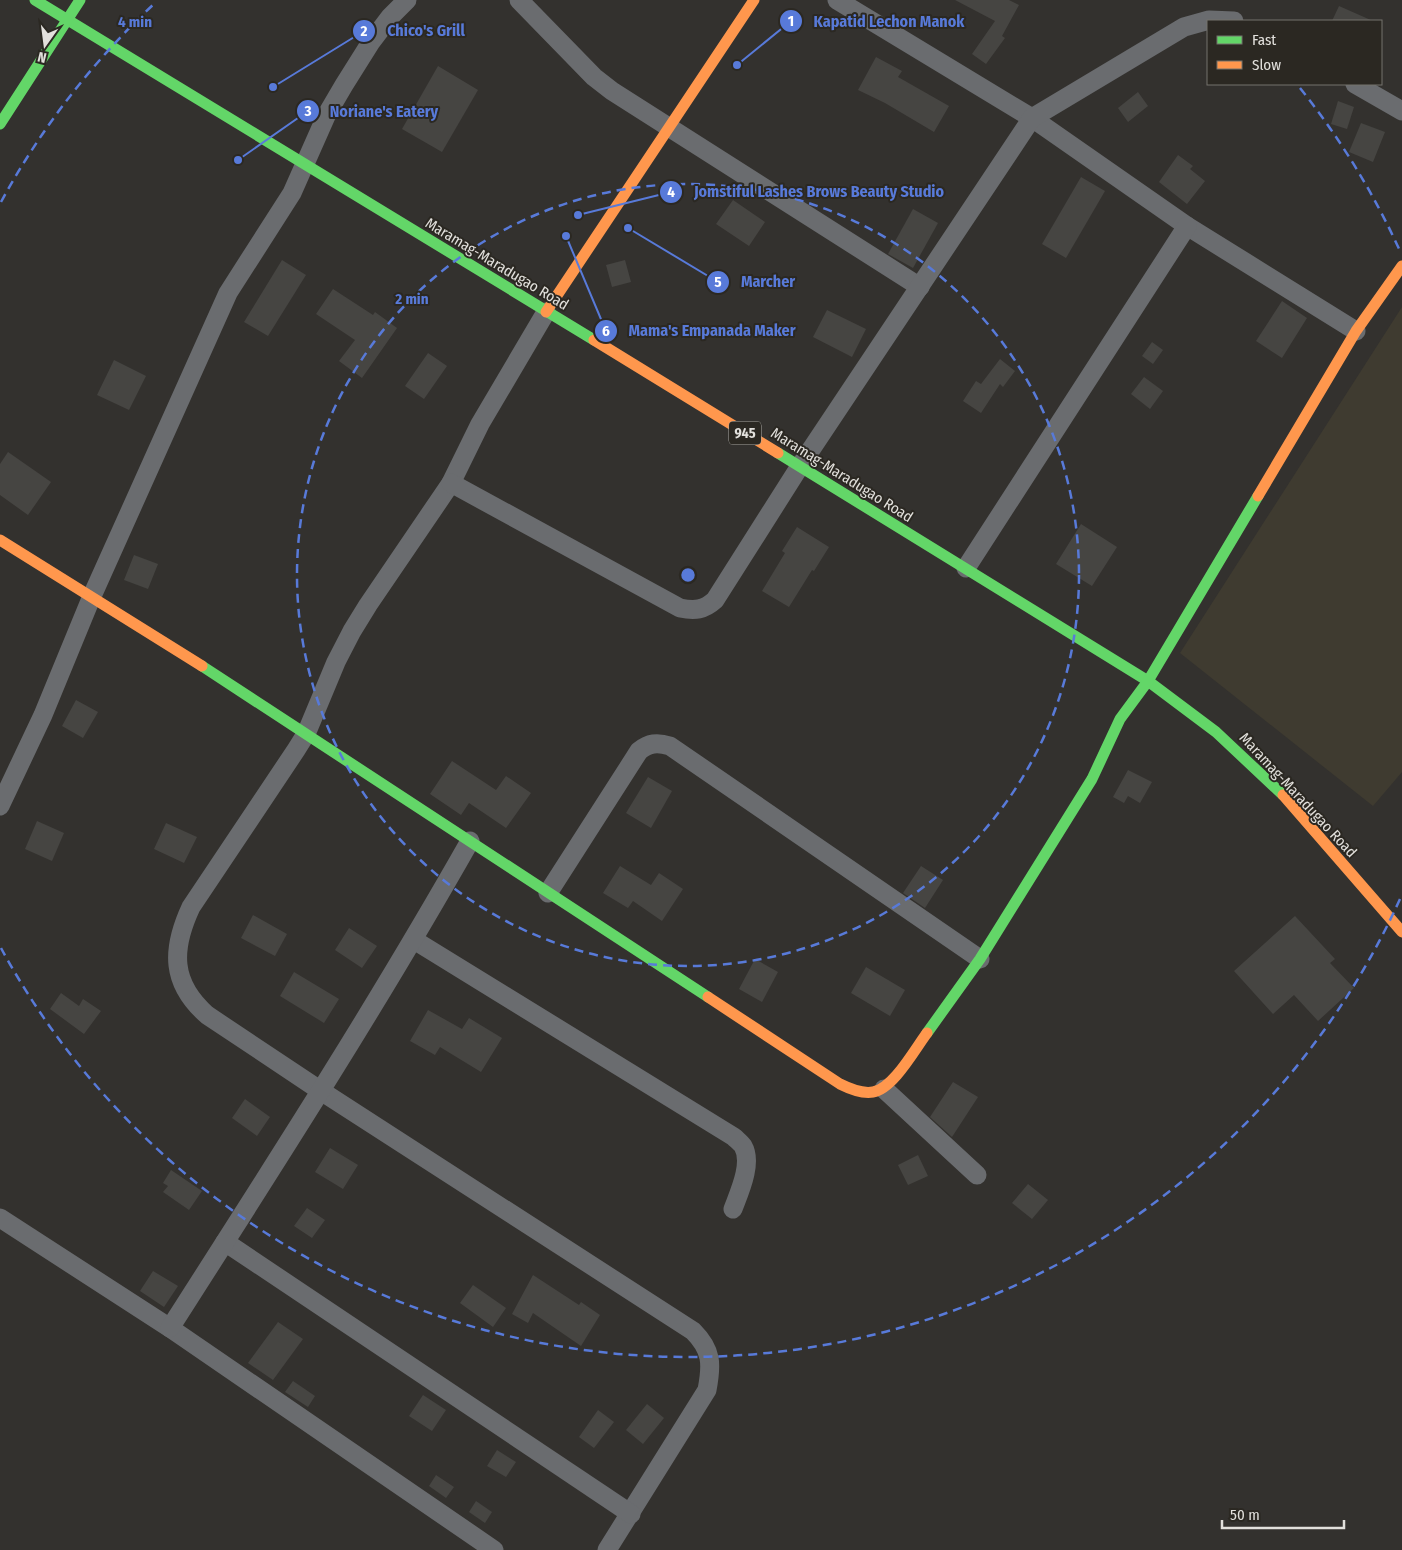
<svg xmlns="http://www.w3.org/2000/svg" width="1402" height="1550" font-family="'Fira Sans Condensed',sans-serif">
	<rect width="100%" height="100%" fill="#33312e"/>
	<path fill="#3f3b30" d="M1402,307V772L1373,806L1180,653Z"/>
	<g fill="#464542">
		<path d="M955,0H1009L1019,5L1002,36L1005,38L986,64L972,54L995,21Z"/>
		<path d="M1339,6L1373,21H1332Z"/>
		<path d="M876,57L902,71L898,77L949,106L934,132L885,103L858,90Z"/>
		<path d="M438,66L478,90L442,152L402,129Z"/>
		<path d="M1138,92L1148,106L1128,122L1118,108Z"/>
		<path d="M1338,101L1354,107L1347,129L1331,124Z"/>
		<path d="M1361,123L1385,132L1373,162L1349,152Z"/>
		<path d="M1178,155L1193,166L1190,169L1205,181L1187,204L1159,182Z"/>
		<path d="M1081,177L1105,191L1066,258L1042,244Z"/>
		<path d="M733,200L765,222L749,246L716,224Z"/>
		<path d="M913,209L938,223L913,268L888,254Z"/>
		<path d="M282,260L306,275L268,336L244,322Z"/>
		<path d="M625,260L631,282L612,287L606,265Z"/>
		<path d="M333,289L373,315L375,312L397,328L362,378L339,361L355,340L316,314Z"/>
		<path d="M1282,301L1307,318L1282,358L1256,341Z"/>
		<path d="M827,310L866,329L852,357L813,337Z"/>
		<path d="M1152,342L1163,350L1153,364L1142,356Z"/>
		<path d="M428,353L447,366L424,399L405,386Z"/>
		<path d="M1000,359L1015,371L1003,387L1000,384L981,413L963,401L976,381L981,384Z"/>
		<path d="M114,360L146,376L129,410L97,395Z"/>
		<path d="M1144,377L1163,391L1150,409L1131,394Z"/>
		<path d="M8,452L51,482L28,515L0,495V464Z"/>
		<path d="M1081,524L1117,547L1092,586L1056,564Z"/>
		<path d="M797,527L829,547L814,571L812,570L789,607L762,591L785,553L782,551Z"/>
		<path d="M134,555L158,564L148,589L124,580Z"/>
		<path d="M76,700L98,712L83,738L62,726Z"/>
		<path d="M452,761L496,790L506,776L531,793L506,828L469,803L461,815L430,794Z"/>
		<path d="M1128,770L1152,782L1140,803L1128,796L1124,803L1113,797Z"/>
		<path d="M648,777L672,791L651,828L626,813Z"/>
		<path d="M37,821L64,833L52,861L25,849Z"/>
		<path d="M166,823L197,837L184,863L154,849Z"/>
		<path d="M620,866L651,885L659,873L683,889L662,921L633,901L628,908L603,893Z"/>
		<path d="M921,866L943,880L925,908L903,893Z"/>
		<path d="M253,915L287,934L275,956L241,938Z"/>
		<path d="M1295,916L1335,959L1330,963L1354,988L1318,1021L1294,995L1273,1014L1234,971Z"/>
		<path d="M349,928L377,946L362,968L335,950Z"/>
		<path d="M755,959L778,972L762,1002L739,989Z"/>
		<path d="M866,967L905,990L890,1016L851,993Z"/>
		<path d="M294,972L339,999L324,1023L280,996Z"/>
		<path d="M61,993L79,1006L83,999L101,1011L84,1034L50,1009Z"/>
		<path d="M428,1010L462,1029L469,1018L502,1038L481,1072L440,1047L435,1055L410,1041Z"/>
		<path d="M953,1082L978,1097L952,1137L930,1117Z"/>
		<path d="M245,1099L270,1117L257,1136L232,1118Z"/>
		<path d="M330,1148L358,1165L343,1189L315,1172Z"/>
		<path d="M918,1155L928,1176L908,1185L898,1165Z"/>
		<path d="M171,1170L202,1191L189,1210L163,1192L168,1186L163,1183Z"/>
		<path d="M1028,1184L1048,1200L1032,1219L1012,1203Z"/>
		<path d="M307,1208L325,1220L312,1238L294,1226Z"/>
		<path d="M153,1271L178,1286L164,1307L140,1291Z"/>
		<path d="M533,1275L579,1305L581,1302L600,1315L581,1346L533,1313L528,1323L512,1314Z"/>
		<path d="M473,1285L506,1308L493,1327L460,1303Z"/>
		<path d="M278,1322L303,1339L273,1380L248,1363Z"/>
		<path d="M293,1381L315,1396L308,1407L285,1392Z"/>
		<path d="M423,1395L446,1410L432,1431L409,1416Z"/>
		<path d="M647,1404L664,1418L643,1444L626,1430Z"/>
		<path d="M598,1410L614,1422L594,1448L579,1437Z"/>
		<path d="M497,1450L516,1462L506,1477L487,1466Z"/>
		<path d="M436,1475L454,1487L446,1498L429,1486Z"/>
		<path d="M476,1501L492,1512L485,1523L469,1512Z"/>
	</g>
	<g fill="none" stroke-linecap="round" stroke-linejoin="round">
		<g stroke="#6a6c6f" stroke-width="19">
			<path d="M519,0L594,77L612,91L920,287"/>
			<path d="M837,0L1032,118L1187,226L1356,331"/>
			<path d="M1355,84L1402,111"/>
			<path d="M546,312L480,424L451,483L368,605L352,631L336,662L306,734L296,750L191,907C171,950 171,983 207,1015L321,1091L693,1331C712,1350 712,1364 707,1390L607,1550"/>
			<path d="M451,483L680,608C695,611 704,610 715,600L800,466L1032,118L1184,27L1209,20L1234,21"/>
			<path d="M966,568L1187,226"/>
			<path d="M0,806L43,715L92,596L228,293L292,193L327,114L344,85L371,42L390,17L407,0"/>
			<path d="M548,893L639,751C649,743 657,742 670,746L980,959"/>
			<path d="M414,940L734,1137C737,1140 741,1143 743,1146C753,1163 739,1193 733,1209"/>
			<path d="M884,1089L977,1175"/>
			<path d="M0,1218L170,1328L494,1550"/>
			<path d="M225,1242L631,1514"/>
			<path d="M170,1328C273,1167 376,1007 470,841"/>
		</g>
		<g stroke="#63d668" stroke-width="11">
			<path d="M35,0L594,340"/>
			<path d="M0,124L80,0"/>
			<path d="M778,453L1148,681L1216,732L1283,795"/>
			<path d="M202,666L708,997"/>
			<path d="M927,1033L980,959L1092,779L1120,719L1148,681L1258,496"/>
		</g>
		<g stroke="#ff974d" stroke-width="11">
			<path d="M546,312L754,0"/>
			<path d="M594,340L778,453"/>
			<path d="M1258,496L1356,331L1402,266"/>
			<path d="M0,540L202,666"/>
			<path d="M1283,795L1402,932"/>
			<path d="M708,997L840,1084C850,1089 862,1094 873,1092C893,1089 915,1049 927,1033"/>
		</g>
	</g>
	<g fill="none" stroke="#587ad9" stroke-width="2.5" stroke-dasharray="9 6">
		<circle cx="688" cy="575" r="391"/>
		<path d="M1400 899A782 782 0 0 1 1 948M1 202A782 782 0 0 1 155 3M1300 88A782 782 0 0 1 1400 251"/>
	</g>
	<g text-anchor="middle" stroke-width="4" stroke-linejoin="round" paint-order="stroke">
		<rect fill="#2b2822" stroke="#aba9a4" stroke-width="1" x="729" y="421.5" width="32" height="23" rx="4"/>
		<g font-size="14" font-weight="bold" fill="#e2e0dc">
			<text x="745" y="438">945</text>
		</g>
		<g font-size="15" fill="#e2e0dc" stroke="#2b2822">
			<text transform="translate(497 264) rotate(31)" y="5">Maramag-Maradugao Road</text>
			<text transform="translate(842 475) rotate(32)" y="5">Maramag-Maradugao Road</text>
			<text transform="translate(1298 795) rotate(47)" y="5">Maramag-Maradugao Road</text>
		</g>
	</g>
	<circle cx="688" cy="575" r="8" fill="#587ad9" stroke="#2b2822" stroke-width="2.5"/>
	<g font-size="15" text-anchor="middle" font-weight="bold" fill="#587ad9" stroke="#2b2822" stroke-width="4" stroke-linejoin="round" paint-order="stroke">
		<text x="135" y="27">4 min</text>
		<text x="412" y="304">2 min</text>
	</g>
	<path fill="none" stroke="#587ad9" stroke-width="2" d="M737 65L791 21M273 87L364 31M238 160L308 111M578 215L671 192M628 228L718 282M566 236L606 331"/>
	<g fill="#587ad9" stroke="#2b2822" stroke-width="2">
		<circle cx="737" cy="65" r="5"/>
		<circle cx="273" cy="87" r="5"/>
		<circle cx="238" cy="160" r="5"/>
		<circle cx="578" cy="215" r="5"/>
		<circle cx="628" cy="228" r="5"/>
		<circle cx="566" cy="236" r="5"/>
		<circle cx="791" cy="21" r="12"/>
		<circle cx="364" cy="31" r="12"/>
		<circle cx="308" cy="111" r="12"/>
		<circle cx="671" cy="192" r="12"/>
		<circle cx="718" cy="282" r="12"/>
		<circle cx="606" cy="331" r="12"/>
	</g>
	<g font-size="15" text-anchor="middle" font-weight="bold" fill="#fff">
		<text x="791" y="26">1</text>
		<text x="364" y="36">2</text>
		<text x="308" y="116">3</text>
		<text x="671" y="197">4</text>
		<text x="718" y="287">5</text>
		<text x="606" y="336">6</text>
	</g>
	<g font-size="16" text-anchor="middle" font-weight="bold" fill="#587ad9" stroke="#2b2822" stroke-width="4" stroke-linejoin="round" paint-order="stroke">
		<text x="889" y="27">Kapatid Lechon Manok</text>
		<text x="426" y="36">Chico's Grill</text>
		<text x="384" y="117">Noriane's Eatery</text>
		<text x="819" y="197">Jomstiful Lashes Brows Beauty Studio</text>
		<text x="768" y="287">Marcher</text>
		<text x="712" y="336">Mama's Empanada Maker</text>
	</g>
	<rect x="1207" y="20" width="175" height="65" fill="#2b2822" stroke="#74726c"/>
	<rect x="1217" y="36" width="25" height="8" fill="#63d668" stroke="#74726c"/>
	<text x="1252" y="45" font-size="15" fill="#e2e0dc">Fast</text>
	<rect x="1217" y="61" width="25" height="8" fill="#ff974d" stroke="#74726c"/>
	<text x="1252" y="70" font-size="15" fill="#e2e0dc">Slow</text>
	<g transform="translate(45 45) rotate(194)" stroke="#2b2822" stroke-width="4" paint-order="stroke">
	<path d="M0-4L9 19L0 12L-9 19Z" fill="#e2e0dc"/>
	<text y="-8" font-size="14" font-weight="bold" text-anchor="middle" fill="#e2e0dc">N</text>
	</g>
	<path d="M1222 1520v8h122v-8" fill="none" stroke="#e2e0dc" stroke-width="2.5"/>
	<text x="1230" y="1520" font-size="15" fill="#e2e0dc" stroke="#2b2822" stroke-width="4" paint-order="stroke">50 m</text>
</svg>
